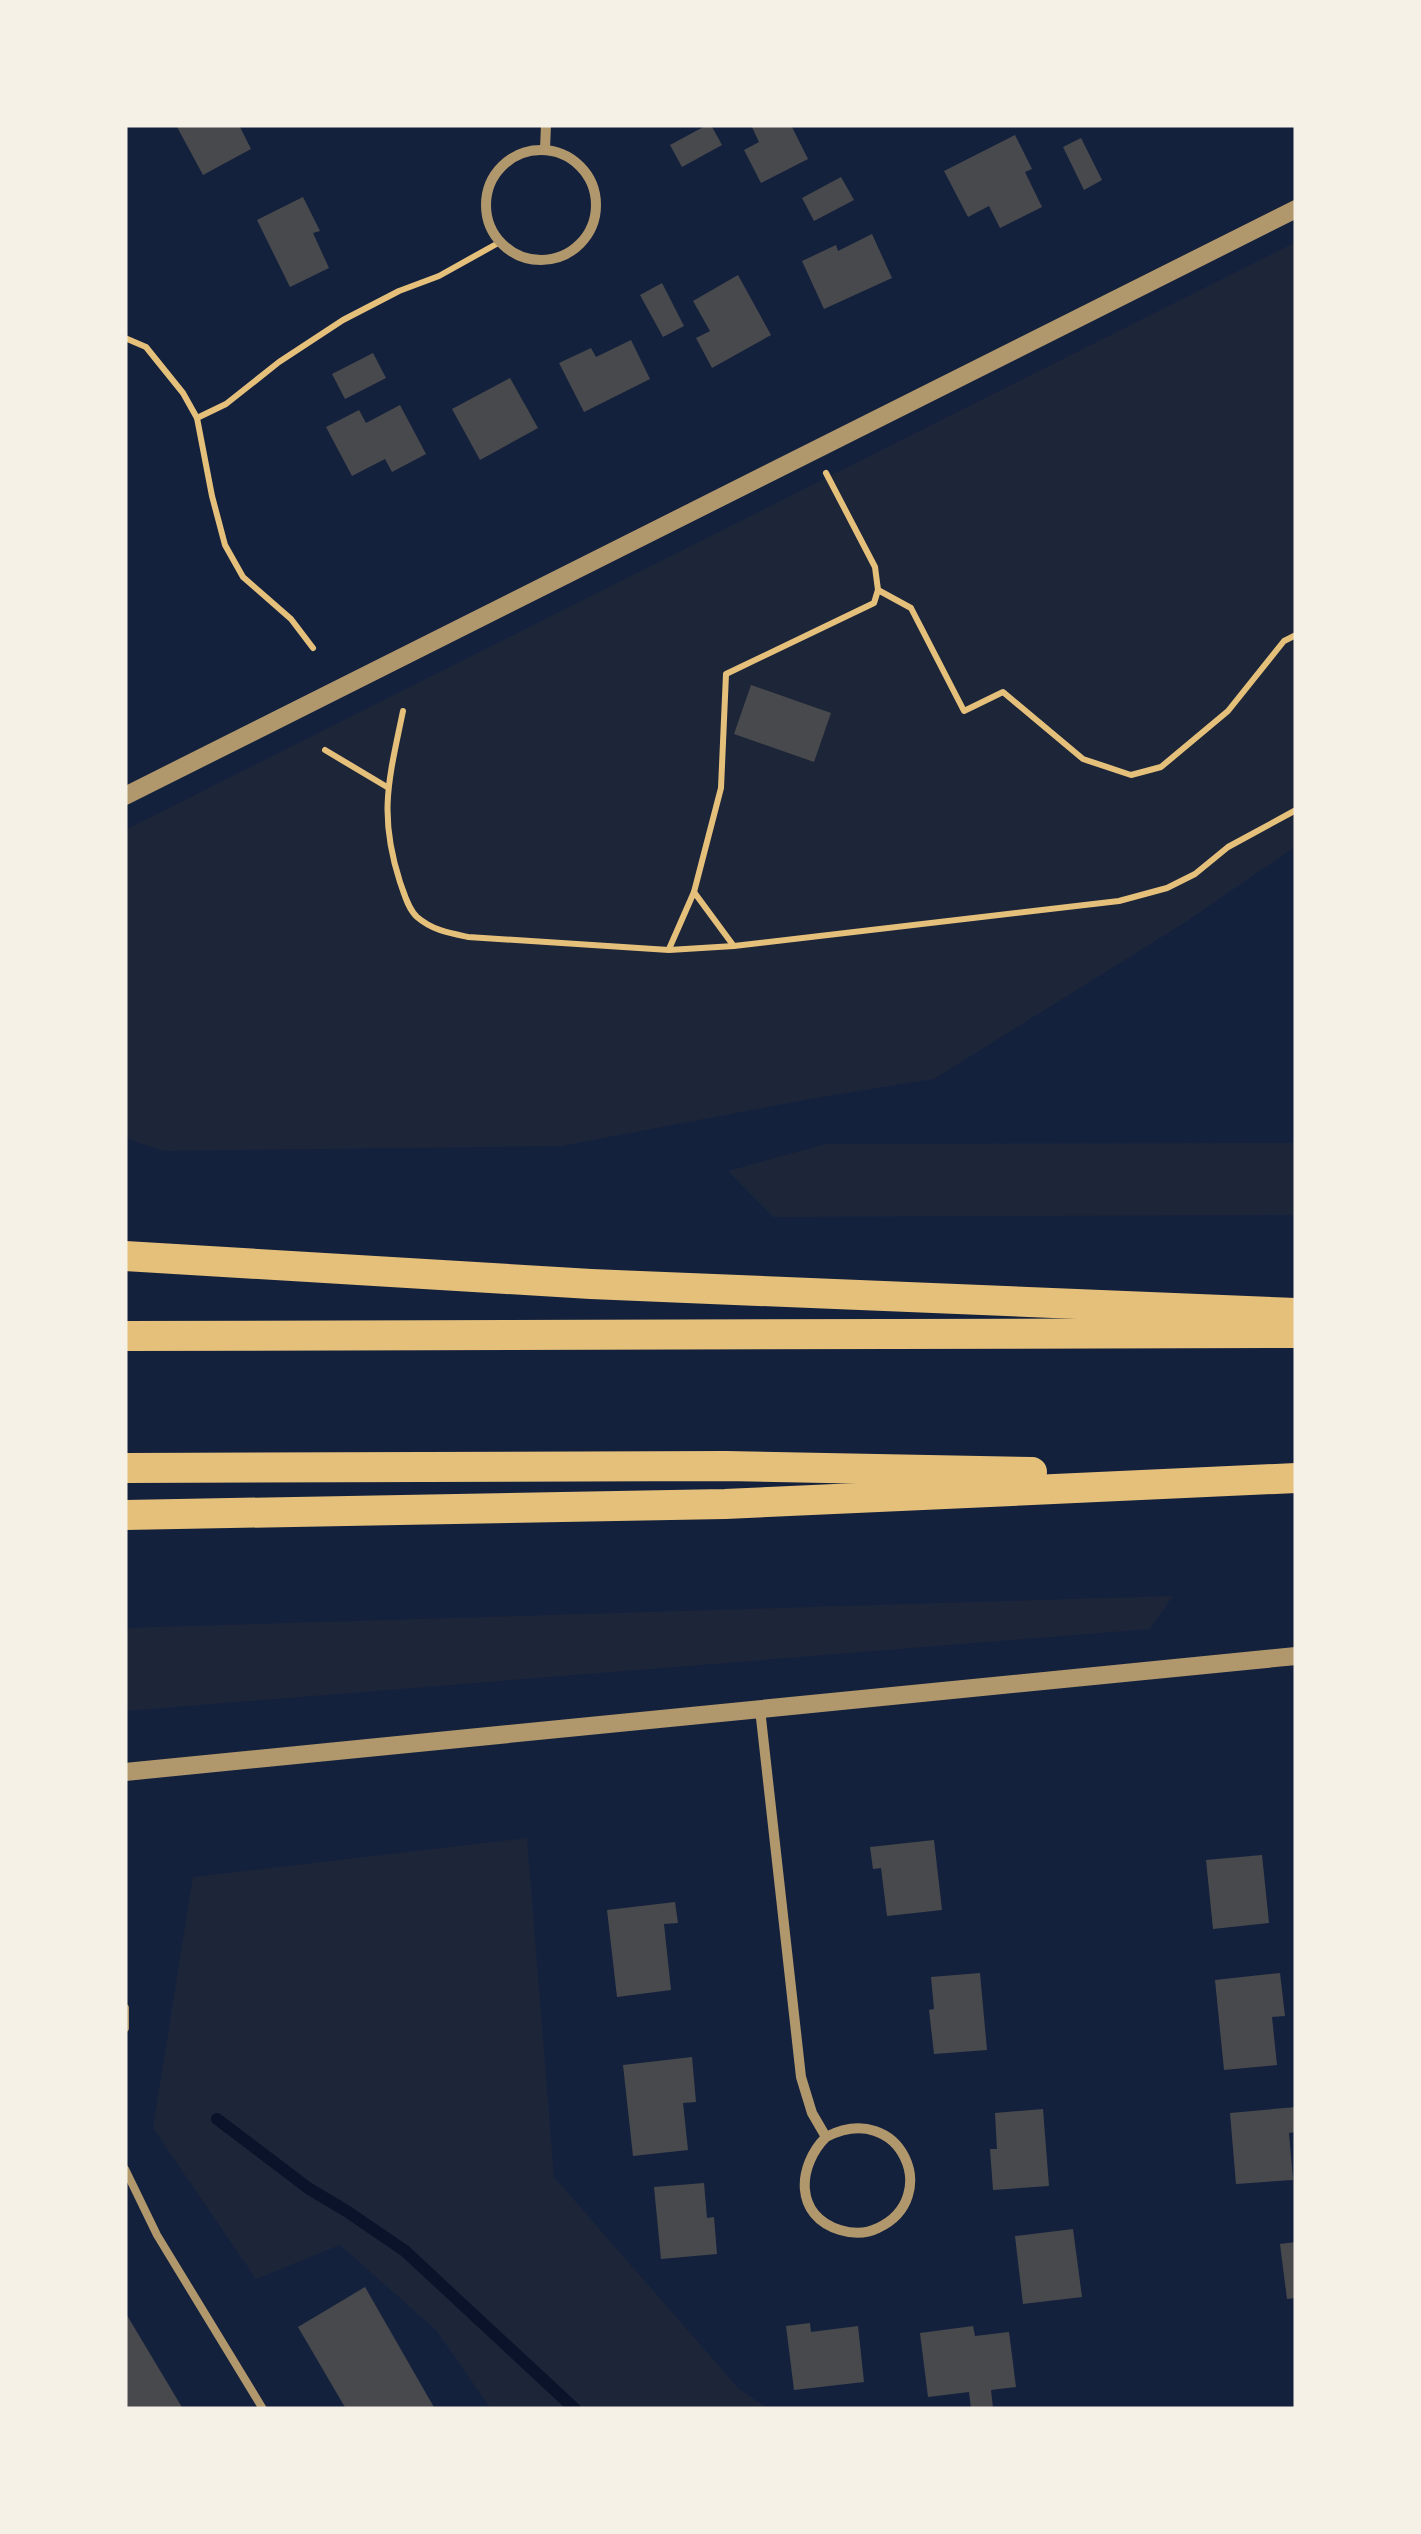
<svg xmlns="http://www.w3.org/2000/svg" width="1421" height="2534" font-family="'Work Sans',sans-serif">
	<rect width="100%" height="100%" fill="#14213d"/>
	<g fill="#1d2539">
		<path d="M1296,242V846L1184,923L934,1079L815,1098L561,1146L163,1151L125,1138V830Z"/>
		<path d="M1296,1143V1215L773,1217L728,1171L825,1144Z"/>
		<path d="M1173,1596L1150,1629L125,1711V1628Z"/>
		<path d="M527,1838L554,2177L739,2389L769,2409H491L436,2330L340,2245L256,2279L153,2128L193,1877Z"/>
	</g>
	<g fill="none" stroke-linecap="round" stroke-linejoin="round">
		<path stroke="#0b132b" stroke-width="12" d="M217,2119L308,2188L348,2212L405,2251L575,2409"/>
	</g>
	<g fill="#48494c">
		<path d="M176,125H239L251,149L203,175Z"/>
		<path d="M707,125H711L722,145L682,167L670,145Z"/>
		<path d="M751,125H791L808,159L761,183L744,150L759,142Z"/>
		<path d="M1015,135L1032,169L1025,172L1042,207L1000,228L989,206L968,217L944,171Z"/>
		<path d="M1081,138L1102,180L1084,190L1063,147Z"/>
		<path d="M841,177L854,200L814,221L802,198Z"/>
		<path d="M303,197L320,231L313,233L329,268L290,287L257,220Z"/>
		<path d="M872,234L892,278L824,309L802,261L836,245L838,251Z"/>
		<path d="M738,275L771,335L712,368L696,338L710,331L693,301Z"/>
		<path d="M662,283L684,326L663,337L640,295Z"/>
		<path d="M631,340L650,379L584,412L559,363L591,348L596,357Z"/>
		<path d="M373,353L386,378L345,399L332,374Z"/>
		<path d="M510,378L538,428L480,460L452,409Z"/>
		<path d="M400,405L426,454L392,472L385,459L352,476L326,427L359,410L366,423Z"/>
		<path d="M751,685L831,713L814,762L734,734Z"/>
		<path d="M934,1840L942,1910L887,1916L881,1868L873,1869L870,1847Z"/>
		<path d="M1262,1855L1269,1923L1213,1929L1206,1860Z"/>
		<path d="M675,1902L678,1923L664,1924L671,1990L617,1997L607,1910Z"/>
		<path d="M980,1973L987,2050L934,2054L929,2010L934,2009L931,1977Z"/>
		<path d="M1280,1973L1285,2016L1272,2017L1277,2065L1224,2070L1215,1980Z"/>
		<path d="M692,2057L696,2102L683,2103L688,2150L633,2156L623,2065Z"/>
		<path d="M1296,2107V2132L1289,2133L1293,2180L1236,2184L1230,2113Z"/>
		<path d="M1043,2109L1049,2186L993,2190L990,2149H997L995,2113Z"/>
		<path d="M704,2183L707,2218L714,2217L717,2254L661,2259L654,2187Z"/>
		<path d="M1073,2229L1082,2297L1023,2304L1015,2236Z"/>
		<path d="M1296,2242V2298L1287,2299L1280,2244Z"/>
		<path d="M365,2287L435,2409H346L298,2327Z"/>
		<path d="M125,2312L183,2409H125Z"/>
		<path d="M810,2323L811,2332L858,2326L864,2382L794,2390L786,2326Z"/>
		<path d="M973,2326L975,2336L1009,2332L1016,2387L991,2390L993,2408L971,2409L969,2392L928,2397L920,2333Z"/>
	</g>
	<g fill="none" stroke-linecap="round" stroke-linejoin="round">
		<g stroke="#e5c07b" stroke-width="6">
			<path d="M125,338L146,347L183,393L197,418L212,496L225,545L243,577L291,619L313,648"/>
			<path d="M197,418L226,404L279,362L343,320L399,291L439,276L500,242"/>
			<path d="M878,590L911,608L964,711L1003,692L1083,759L1131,775L1161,767L1228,711L1284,641L1296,635"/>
			<path d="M403,711C389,779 378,814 400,882C404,893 408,909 417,917C432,930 449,933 468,937L669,950L734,946L1119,901L1167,888L1195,874L1228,847L1296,810"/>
			<path d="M325,750L387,787"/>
			<path d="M694,892L721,788L726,674L874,603L878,590L875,567L826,473"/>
			<path d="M669,949L694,892L733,945"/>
		</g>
		<g stroke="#b1986c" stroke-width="8">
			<path d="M125,2008V2028"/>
			<path d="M125,2169L157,2235L263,2409"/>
		</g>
		<g stroke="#b1986c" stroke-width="10">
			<path d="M545,149L546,125"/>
			<circle cx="541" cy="205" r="55"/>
			<path d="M760,1709L801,2077L812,2113L826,2137C797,2166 794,2216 840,2230C853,2234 866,2234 878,2228C943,2198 901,2099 826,2137"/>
		</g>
		<g stroke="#b1986c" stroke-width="18">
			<path d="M125,796L1296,209"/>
			<path d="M125,1772L1296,1656"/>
		</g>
		<g stroke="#e5c07b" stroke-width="30">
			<path d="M125,1256L591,1284L1296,1313"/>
			<path d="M125,1336L1296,1333"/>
			<path d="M125,1468L726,1466L1032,1472"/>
			<path d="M125,1515L725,1504L1296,1478"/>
		</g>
	</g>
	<rect width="1421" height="2534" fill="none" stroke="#f6f1e7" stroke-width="255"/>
</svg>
